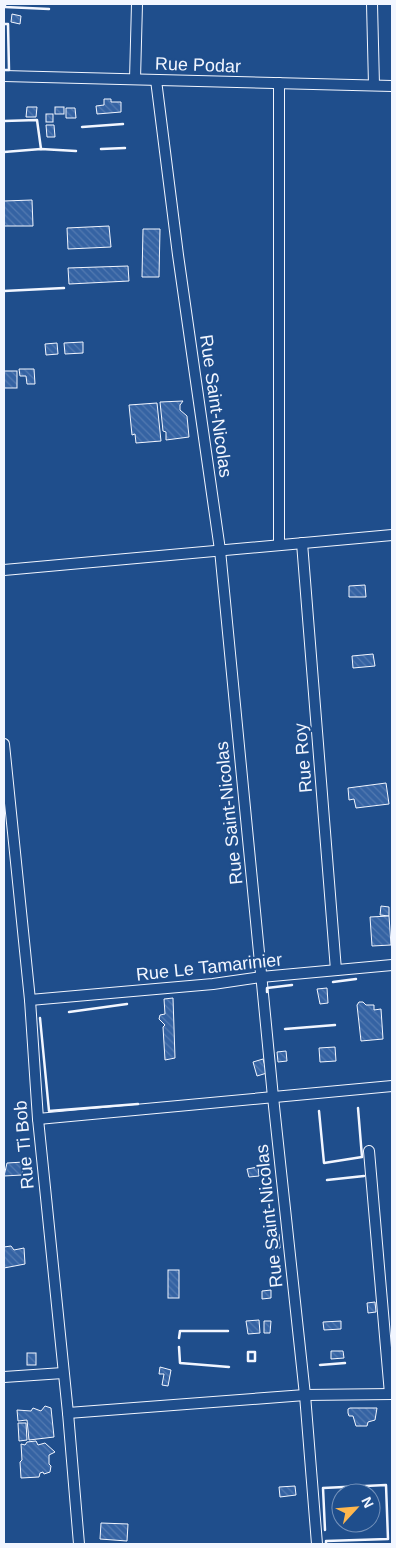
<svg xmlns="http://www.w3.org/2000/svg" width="396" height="1548" font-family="Helvetica,sans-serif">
	<defs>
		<pattern id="building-back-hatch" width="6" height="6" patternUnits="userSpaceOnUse" patternTransform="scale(1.25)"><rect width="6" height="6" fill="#3563a3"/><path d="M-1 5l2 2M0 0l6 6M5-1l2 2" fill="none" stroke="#537ab1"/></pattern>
	</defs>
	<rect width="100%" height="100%" fill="#1f4e8c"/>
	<g fill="url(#building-back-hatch)" stroke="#f2f6ff">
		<path d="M12,14L21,16L20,24L11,22Z"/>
		<path d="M104,99H111V102H121V112L97,114L96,106L104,105Z"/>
		<path d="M27,107H37L36,117H26Z"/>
		<rect x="55" y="107" width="9" height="7"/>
		<path d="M66,108H75L76,118H66Z"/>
		<rect x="46" y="114" width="7" height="8"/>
		<path d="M46,125H54L55,137H47Z"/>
		<path d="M32,200L33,226H4V201Z"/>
		<path d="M109,226L111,247L68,249L67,228Z"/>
		<path d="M143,229H160L159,277H142Z"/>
		<path d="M128,266L129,281L69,284L68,268Z"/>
		<path d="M83,342V353L65,354L64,343Z"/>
		<path d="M57,343L58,354L46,355L45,344Z"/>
		<path d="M19,369H34L35,384H27L26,376H20Z"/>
		<rect x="4" y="371" width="13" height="17"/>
		<path d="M183,401L180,405V410L187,416L189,437L166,440V432L163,431L160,402Z"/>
		<path d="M157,403L161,441L136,443L135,434L132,435L129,405Z"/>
		<path d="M365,585L366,597H349V586Z"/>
		<path d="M373,654L375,666L353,668L352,656Z"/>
		<path d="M386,783L389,804L356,808L354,799L349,800L348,788Z"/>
		<path d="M381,906L389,907V916L380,915Z"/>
		<path d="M389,916L391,945L372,946L370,917Z"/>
		<path d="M327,988L328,1003L320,1004L317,989Z"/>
		<path d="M173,998L175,1058L165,1060L163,1027L165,1025L159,1019L160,1015L165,1014L164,999Z"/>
		<path d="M359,1002H363L366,1005H374V1010L381,1009L383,1039L361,1041L357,1005Z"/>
		<path d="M335,1047L336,1061L320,1062L319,1048Z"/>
		<path d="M286,1051L287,1061L278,1062L277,1052Z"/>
		<path d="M263,1059L267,1073L257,1076L253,1062Z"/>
		<path d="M24,1162L22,1175L4,1176L7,1163Z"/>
		<path d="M258,1167L259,1176L249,1177L247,1169Z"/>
		<path d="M271,1234H279L280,1248L272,1249Z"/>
		<path d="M11,1246L14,1250L24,1248L25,1264L4,1268V1247Z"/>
		<rect x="168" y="1270" width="11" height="28"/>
		<path d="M271,1290V1298L262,1299V1291Z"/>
		<path d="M375,1302L376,1312L368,1313L367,1303Z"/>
		<path d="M259,1320L260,1333L248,1334L246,1321Z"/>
		<path d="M264,1321H271L270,1333H264Z"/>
		<path d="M341,1321V1329L324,1330L323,1322Z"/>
		<path d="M331,1351H343L344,1358L331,1359Z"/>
		<rect x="27" y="1353" width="9" height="12"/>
		<path d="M160,1367L171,1370L168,1386L162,1385L164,1374H159Z"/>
		<path d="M45,1406L51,1408L54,1437L29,1440L27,1420L18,1421L17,1410L31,1411L33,1408L41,1411Z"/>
		<path d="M350,1408H377L375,1420L368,1422L367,1426H356L353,1416H349L348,1413V1409Z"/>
		<path d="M18,1423H26L27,1440L19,1441Z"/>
		<path d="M36,1441L38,1445L45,1443L55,1452L49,1455V1464L51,1466L50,1472L44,1474L43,1472L40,1473L39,1477L21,1478L20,1462L22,1460L21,1444L25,1445L27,1442Z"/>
		<path d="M295,1486L296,1495L280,1497L279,1487Z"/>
		<path d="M101,1523L128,1524L127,1541L100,1539Z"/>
	</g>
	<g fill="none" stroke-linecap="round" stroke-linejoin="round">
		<defs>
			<g id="street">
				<path d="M372,4L374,85"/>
				<path d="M4,76L392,86"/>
				<path d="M135,79L137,4"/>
				<path d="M156,80L178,255L220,550L273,1097L305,1395L317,1544"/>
				<path d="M302,543L336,970"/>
				<path d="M279,545V83"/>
				<path d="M4,570L392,535"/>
				<path d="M4,744L30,1000L38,1119L68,1413L79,1544"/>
				<path d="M30,1000L213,984L261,977L392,965"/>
				<path d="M38,1119L392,1086"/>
				<path d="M369,1151L390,1394"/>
				<path d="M4,1377L63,1373"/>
				<path d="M68,1413L305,1395L392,1394"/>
			</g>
		</defs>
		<use href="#street" stroke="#f2f6ff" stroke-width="12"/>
		<use href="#street" stroke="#1f4e8c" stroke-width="10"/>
		<g stroke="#f2f6ff" stroke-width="2.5">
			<path d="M5,4V7L49,9"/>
			<path d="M4,24H8L9,70H4"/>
			<path d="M4,121L37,120L41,149"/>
			<path d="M82,127L123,124"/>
			<path d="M101,149L125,148"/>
			<path d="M4,152L41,149L76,151"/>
			<path d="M4,291L64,288"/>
			<path d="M333,982L356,979"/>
			<path d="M267,992V988L292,985"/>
			<path d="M69,1012L127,1004"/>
			<path d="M40,1018L49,1111L138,1104"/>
			<path d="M285,1029L335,1025"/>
			<path d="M319,1111L324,1163L362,1157L358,1108"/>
			<path d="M327,1180L364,1176"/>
			<path d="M179,1338L180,1331H228"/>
			<path d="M179,1347L180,1363L229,1367"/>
			<rect x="248" y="1352" width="7" height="9"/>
			<path d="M320,1365L345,1363"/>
			<path d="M325,1530L323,1488L386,1485L388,1539L326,1541V1544"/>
		</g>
	</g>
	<g text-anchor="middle" stroke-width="4" stroke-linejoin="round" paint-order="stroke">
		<g font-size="18" fill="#f2f6ff" stroke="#1f4e8c">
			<text transform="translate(198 65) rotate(2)" y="6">Rue Podar</text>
			<text transform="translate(216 406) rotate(82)" y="6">Rue Saint-Nicolas</text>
			<text transform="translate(303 758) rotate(-95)" y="6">Rue Roy</text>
			<text transform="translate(229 813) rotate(-96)" y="6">Rue Saint-Nicolas</text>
			<text transform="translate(209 967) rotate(-6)" y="6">Rue Le Tamarinier</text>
			<text transform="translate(24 1145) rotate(-95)" y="6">Rue Ti Bob</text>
			<text transform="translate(269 1216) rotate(-96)" y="6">Rue Saint-Nicolas</text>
		</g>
	</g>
	<rect width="396" height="1548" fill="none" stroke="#f2f6ff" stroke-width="10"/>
	<g transform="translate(356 1508) rotate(64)"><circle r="24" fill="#1f4e8c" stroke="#7391ba"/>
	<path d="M0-4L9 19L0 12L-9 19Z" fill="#ffb74d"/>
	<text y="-8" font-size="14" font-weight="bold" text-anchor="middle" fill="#f2f6ff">N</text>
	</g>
</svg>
